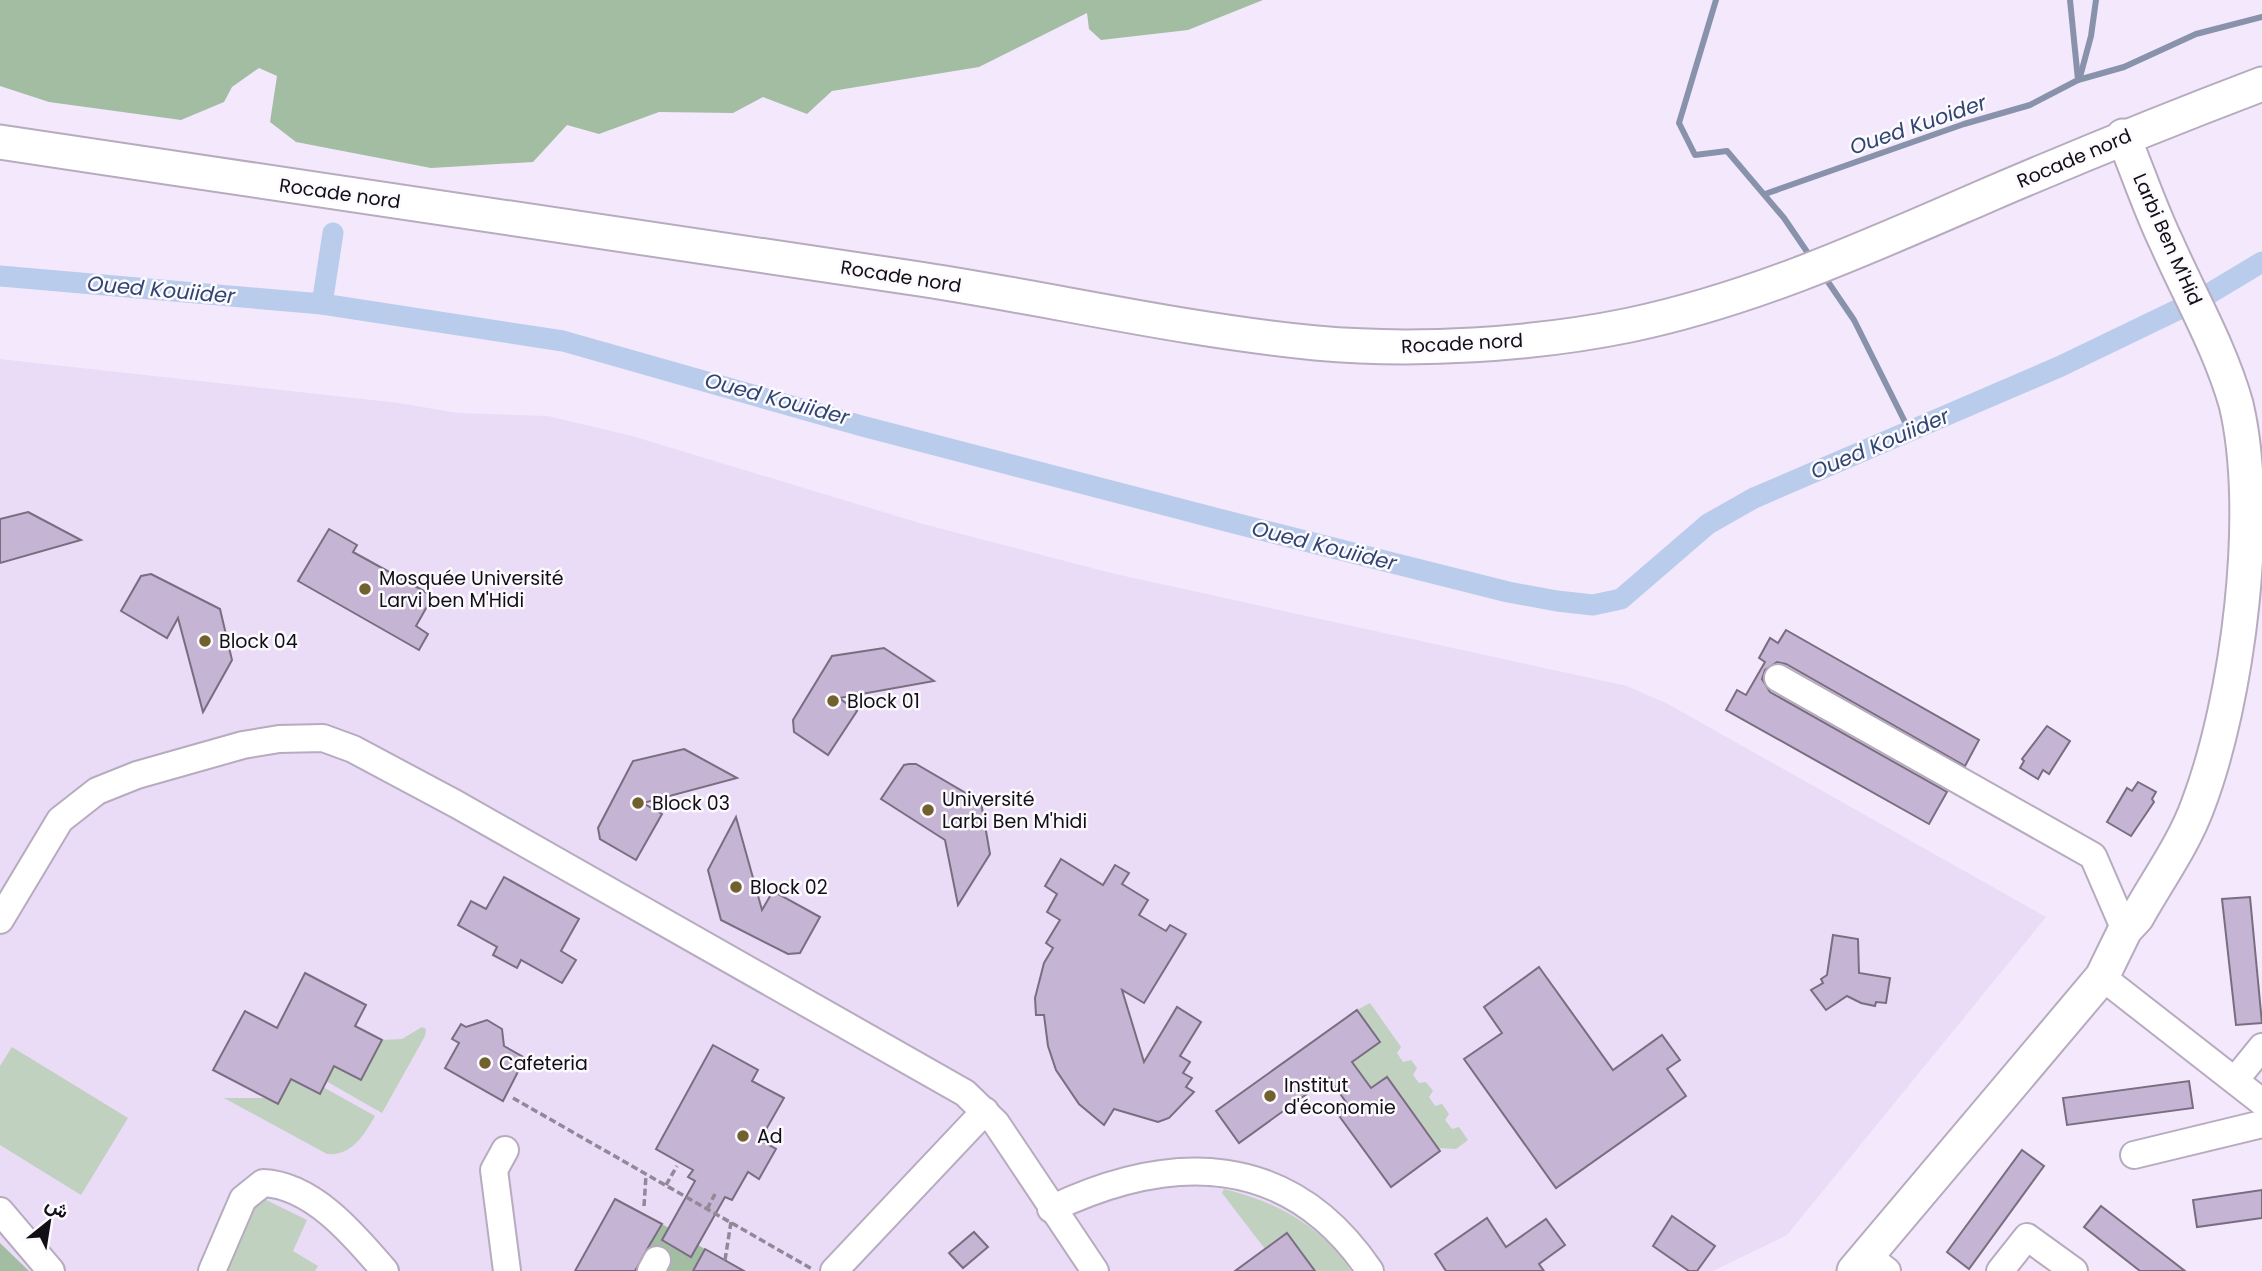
<svg xmlns="http://www.w3.org/2000/svg" width="2262" height="1271" font-family="Poppins,Vazirmatn,sans-serif">
	<rect width="100%" height="100%" fill="#f4e8fd"/>
	<path fill="#eadbf6" d="M0,359L399,403L457,413L548,416L632,436L923,524L1115,574L1627,686L1666,703L2046,917L1787,1235L1713,1271H0Z"/>
	<g fill="#c0d1c0">
		<path d="M1370,1003L1401,1047L1397,1053L1403,1062L1411,1060L1417,1068L1413,1075L1419,1083L1426,1082L1433,1091L1429,1097L1435,1106L1442,1104L1449,1114L1445,1120L1452,1129L1459,1127L1468,1140L1456,1149L1438,1148L1387,1077L1371,1088L1352,1062L1380,1042L1357,1010Z"/>
		<path d="M422,1027L426,1029L425,1036L382,1113L326,1081L334,1066L361,1080L382,1040L402,1039Z"/>
		<path d="M12,1047L128,1118L81,1195L0,1145V1066Z"/>
		<path d="M291,1079L323,1087L375,1116C364,1135 352,1156 327,1154L224,1098H267Z"/>
		<path d="M1224,1189C1275,1201 1322,1226 1351,1271H1315L1287,1233L1265,1249L1222,1193Z"/>
		<path d="M260,1197L307,1220L293,1251L318,1266L315,1271H227Z"/>
	</g>
	<g fill="#a2bda2">
		<path d="M0,0H1263L1188,30L1101,40L1089,29L1087,13L979,67L832,91L807,114L763,97L733,113L659,112L599,134L567,125L533,162L431,168L296,142L270,122L277,76L259,68L232,87L224,102L181,120L49,102L0,86Z"/>
		<path d="M662,1224L705,1249L693,1271H636Z"/>
		<path d="M0,1243L29,1271H0Z"/>
	</g>
	<g fill="none" stroke-linecap="round" stroke-linejoin="round">
		<g stroke="#8893ab" stroke-width="6">
			<path d="M1716,0L1679,123L1695,155L1727,151L1784,218L1812,259"/>
			<path d="M2080,77L2091,36L2096,0"/>
			<path d="M2078,80L2124,67L2196,34L2262,17"/>
			<path d="M1765,194L1964,124L2030,105L2078,80L2070,0"/>
			<path d="M1824,276L1854,320L1909,430"/>
		</g>
		<g stroke="#bacceb" stroke-width="21">
			<path d="M0,276L322,304L563,341L862,426L1234,523L1508,592L1557,601L1593,605L1621,599L1708,524L1754,498L2061,366L2202,298L2262,262"/>
			<path d="M322,304L333,233"/>
		</g>
	</g>
	<g fill="#c5b4d3" stroke="#786e80" stroke-width="2">
		<path d="M28,512L81,540L0,563V519Z"/>
		<path d="M329,529L357,545L353,552L433,596L416,626L428,634L419,650L298,581Z"/>
		<path d="M151,574L220,609L232,660L203,712L178,618L167,638L121,611L141,576Z"/>
		<path d="M1786,630L1979,740L1965,766L1786,664L1777,662L1765,670L1762,679L1770,692L1947,792L1929,824L1726,710L1737,690L1746,695L1765,662L1759,658L1770,638L1778,643Z"/>
		<path d="M884,648L934,681L839,698L857,711L828,755L794,732L793,720L832,656Z"/>
		<path d="M2047,726L2070,741L2049,774L2043,770L2038,779L2020,768L2024,761L2022,759Z"/>
		<path d="M684,749L737,778L643,803L662,814L636,860L600,839L598,828L633,761Z"/>
		<path d="M909,764H916L981,802L990,854L958,905L945,840L881,799L904,765Z"/>
		<path d="M2138,782L2156,792L2152,799L2154,802L2131,836L2107,822L2127,788L2132,791Z"/>
		<path d="M736,817L762,910L773,891L820,917L800,953L788,954L721,920L708,870Z"/>
		<path d="M1061,859L1103,885L1115,865L1129,873L1122,884L1148,900L1139,915L1166,931L1170,925L1186,934L1144,1003L1122,990L1144,1062L1177,1007L1201,1022L1180,1056L1190,1062L1183,1073L1192,1078L1186,1087L1194,1092L1169,1118L1158,1122L1114,1109L1104,1125L1079,1104L1056,1070L1048,1046L1044,1015H1036L1035,998L1044,963L1053,948L1046,943L1060,920L1047,912L1057,894L1045,886Z"/>
		<path d="M504,877L579,919L561,951L576,960L562,983L521,960L517,968L493,955L497,947L458,925L471,901L486,909Z"/>
		<path d="M2250,897L2262,1023L2236,1025L2222,899Z"/>
		<path d="M1833,935L1858,939L1859,973L1890,978L1886,1003L1876,1002L1875,1006L1861,1003L1847,996L1826,1010L1811,990L1823,983L1821,979L1827,975Z"/>
		<path d="M1539,967L1613,1070L1662,1035L1680,1060L1667,1069L1686,1096L1556,1188L1464,1059L1502,1033L1484,1007Z"/>
		<path d="M305,973L366,1005L355,1026L382,1040L361,1080L334,1066L320,1094L291,1079L278,1104L213,1070L245,1011L277,1028Z"/>
		<path d="M1357,1010L1380,1042L1352,1062L1371,1088L1387,1077L1440,1151L1391,1187L1337,1113L1348,1105L1329,1078L1239,1143L1216,1111Z"/>
		<path d="M487,1020L502,1029L504,1046L525,1058L503,1101L445,1068L459,1043L452,1039L461,1024L466,1027Z"/>
		<path d="M713,1045L758,1070L752,1081L784,1098L760,1140L776,1149L759,1179L748,1172L732,1200L725,1197L691,1257L662,1240L695,1181L688,1177L693,1170L656,1149Z"/>
		<path d="M2189,1081L2193,1108L2067,1125L2063,1098Z"/>
		<path d="M2022,1150L2044,1166L1969,1269L1947,1252Z"/>
		<path d="M2262,1190V1218L2197,1227L2193,1200Z"/>
		<path d="M615,1199L662,1224L649,1246L635,1271H575Z"/>
		<path d="M2101,1206L2185,1271H2140L2084,1227Z"/>
		<path d="M1672,1216L1715,1246L1697,1271H1689L1653,1246Z"/>
		<path d="M1487,1218L1506,1247L1546,1219L1565,1245L1539,1264L1544,1271H1446L1435,1254Z"/>
		<path d="M974,1232L988,1247L963,1268L949,1253Z"/>
		<path d="M1287,1233L1315,1271H1235L1265,1249Z"/>
		<path d="M705,1249L744,1271H693Z"/>
	</g>
	<g fill="none" stroke-linecap="round" stroke-linejoin="round">
		<defs>
			<g id="minor">
				<path d="M1778,678L2093,856L2125,930"/>
				<path d="M0,920L60,820L97,791L137,775L243,745L279,739L323,738L353,749L456,804L965,1093L996,1123L1095,1271"/>
				<path d="M2102,977L2262,1102"/>
				<path d="M2236,1079L2262,1047"/>
				<path d="M505,1150L494,1170L507,1271"/>
				<path d="M2134,1155L2262,1124"/>
				<path d="M1051,1209C1171,1152 1289,1151 1370,1271"/>
				<path d="M0,1211L51,1271"/>
				<path d="M1868,1256L1887,1271"/>
				<path d="M212,1271L243,1199L263,1183C313,1185 355,1236 385,1271"/>
				<path d="M651,1271L657,1260"/>
				<path d="M834,1271L985,1111"/>
				<path d="M2000,1271L2027,1237L2074,1271"/>
			</g>
			<g id="major">
				<path d="M0,142C304,188 608,232 913,278C1047,298 1181,330 1316,343C1415,352 1533,345 1630,325C1753,299 1866,248 1981,198C2074,158 2167,120 2262,84"/>
				<path d="M1854,1271L2102,977L2125,930L2137,917C2157,881 2184,844 2198,805C2238,700 2262,512 2236,404C2220,348 2191,298 2167,244C2150,209 2138,172 2123,136"/>
			</g>
		</defs>
		<use href="#minor" stroke="#b6abbf" stroke-width="30"/>
		<use href="#major" stroke="#b6abbf" stroke-width="37"/>
		<g stroke="#928998" stroke-width="3.5" stroke-dasharray="7 3.5" stroke-linecap="butt">
			<path d="M513,1098L812,1269"/>
			<path d="M666,1185L677,1166"/>
			<path d="M644,1206L646,1175"/>
			<path d="M707,1209L715,1194"/>
			<path d="M725,1260L731,1222"/>
		</g>
		<use href="#minor" stroke="#fff" stroke-width="26"/>
		<use href="#major" stroke="#fff" stroke-width="33"/>
	</g>
	<g fill="#71612f" stroke="#fcfafe" stroke-width="2.5">
		<circle cx="365" cy="589" r="7"/>
		<circle cx="205" cy="641" r="7"/>
		<circle cx="833" cy="701" r="7"/>
		<circle cx="638" cy="803" r="7"/>
		<circle cx="928" cy="810" r="7"/>
		<circle cx="736" cy="887" r="7"/>
		<circle cx="485" cy="1063" r="7"/>
		<circle cx="1270" cy="1096" r="7"/>
		<circle cx="743" cy="1136" r="7"/>
	</g>
	<g text-anchor="middle" stroke-width="5" stroke-linejoin="round" paint-order="stroke">
		<g font-size="19" fill="#120e15" stroke="#fcfafe">
			<text transform="translate(2074 158) rotate(-23)" y="7">Rocade nord</text>
			<text transform="translate(340 193) rotate(8)" y="7">Rocade nord</text>
			<text transform="translate(2168 239) rotate(66)" y="7">Larbi Ben M'Hid</text>
			<text transform="translate(901 276) rotate(9)" y="7">Rocade nord</text>
			<text transform="translate(1462 343) rotate(-3)" y="7">Rocade nord</text>
		</g>
		<g font-size="19" fill="#120e15" stroke="#fcfafe" text-anchor="start">
			<text x="379" y="585">Mosquée Université<tspan x="379" dy="22">Larvi ben M'Hidi</tspan></text>
			<text x="219" y="648">Block 04</text>
			<text x="847" y="708">Block 01</text>
			<text x="942" y="806">Université<tspan x="942" dy="22">Larbi Ben M'hidi</tspan></text>
			<text x="652" y="810">Block 03</text>
			<text x="750" y="894">Block 02</text>
			<text x="499" y="1070">Cafeteria</text>
			<text x="1284" y="1092">Institut<tspan x="1284" dy="22">d'économie</tspan></text>
			<text x="757" y="1143">Ad</text>
		</g>
		<g font-size="21" font-style="italic" fill="#304671" stroke="#fcfafe">
			<text transform="translate(1918 125) rotate(-19)" y="7">Oued Kuoider</text>
			<text transform="translate(161 290) rotate(5)" y="7">Oued Kouiider</text>
			<text transform="translate(777 399) rotate(15)" y="7">Oued Kouiider</text>
			<text transform="translate(1880 444) rotate(-23)" y="7">Oued Kouiider</text>
			<text transform="translate(1324 546) rotate(14)" y="7">Oued Kouiider</text>
		</g>
	</g>
	<g transform="translate(49 1222) rotate(30)" stroke="#fcfafe" stroke-width="5" paint-order="stroke">
	<path d="M0-5L12 26L0 18L-12 26Z" fill="#120e15"/>
	<text y="-10" font-size="19" font-weight="bold" text-anchor="middle" fill="#120e15">ش</text>
	</g>
</svg>
